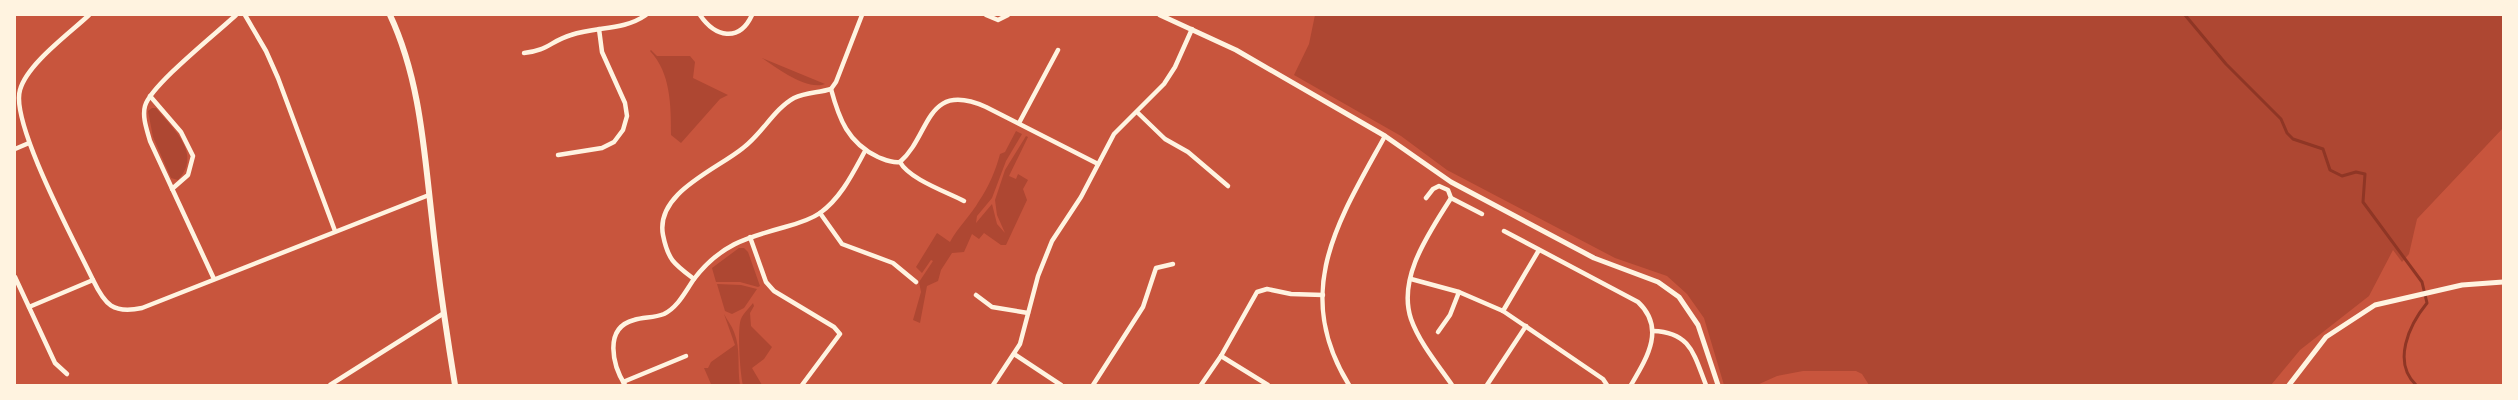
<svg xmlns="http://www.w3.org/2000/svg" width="2518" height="400" font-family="'Sofia Sans Condensed',sans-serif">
	<rect width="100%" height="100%" fill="#c8553d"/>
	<g fill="#ae4732">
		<path d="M1315,15H2503V128L2417,219L2409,254L2402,262L2393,250L2369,296L2300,350L2271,385H1869L1862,374L1856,371H1803L1777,376L1757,385H1724L1704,318L1687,294L1667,276L1615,258L1447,170L1401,136L1294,75L1309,44Z"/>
		<path d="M651,50L657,56H690L695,62L693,78L728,95L720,99L681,143L671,135C671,106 671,73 650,51Z"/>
		<path d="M762,58L825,84C807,91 777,68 762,58Z"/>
		<path d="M152,108H156C173,129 203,154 178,180L171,178L153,137L148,111Z"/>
		<path d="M1016,131L1022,134L1006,161L992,198L977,216L976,223L992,204L997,224L1005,233L997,215L995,200L1005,170L1026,136L1028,137L1009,176L1016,179L1018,174L1028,180L1023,189L1027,200L1006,245H1001L984,233L979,239L972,234L964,252L952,253L941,270L938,281L927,286L920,323L913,320L921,292L919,282L933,261L931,260L922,273L916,267L937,233L950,242C958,227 971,215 979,201C988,188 996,170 1000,154L1005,152Z"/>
		<path d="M739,248H744L748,252L760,286L758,287L740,282H716L712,268Z"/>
		<path d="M717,284L741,285L757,289L744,308L732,314L725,311Z"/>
		<path d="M753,303L754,306L750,313L751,326L772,347L764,359L752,368L762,385H743C740,374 737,328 741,319C743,314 749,308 753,303Z"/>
		<path d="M724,314C727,320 732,326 734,332C741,348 737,368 740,385L711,384L704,368H708L711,362L735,345Z"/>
	</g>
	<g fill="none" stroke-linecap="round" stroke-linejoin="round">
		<path stroke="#8f3625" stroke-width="3" d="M2185,15L2226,64L2281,119L2287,133L2293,139L2323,149L2330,170L2342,176L2356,172L2365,174L2363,202L2422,282L2427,303C2409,325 2392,362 2416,385"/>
		<g stroke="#fff3e0" stroke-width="4.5">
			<path d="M89,15C70,33 27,64 20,90C10,123 76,244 93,280C105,305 113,314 142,308L429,195"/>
			<path d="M245,15L266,51L278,78L335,231"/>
			<path d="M700,15C715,37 739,43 752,15"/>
			<path d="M862,15L836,82L831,89C839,119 848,143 878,157C886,160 891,163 900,162C909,179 947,192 964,201"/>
			<path d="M986,15L998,20L1008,15"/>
			<path d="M524,53C547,51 551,41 571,35C597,26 623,31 646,15"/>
			<path d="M150,96L181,132L193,156L188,175L172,189"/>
			<path d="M1137,112L1165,139L1188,152L1228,186"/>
			<path d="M1019,123L1058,50"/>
			<path d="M15,149L29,143"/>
			<path d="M558,155L602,148L614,142L623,130L627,116L625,103L602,52L599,29"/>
			<path d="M900,162C931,135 925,80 986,107L1098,164"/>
			<path d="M1426,198L1433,189L1439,186L1448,190L1451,198C1430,232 1397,277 1411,319C1419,342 1438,365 1452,385"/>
			<path d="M1451,198L1482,214"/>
			<path d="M820,213L842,244L893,263L916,282"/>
			<path d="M1504,231L1638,302C1666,328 1647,358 1631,385"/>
			<path d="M750,237L766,282L774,291L834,327L840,334L802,385"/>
			<path d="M15,277L55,363L67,374"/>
			<path d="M214,279L150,141C147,130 142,117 145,106C151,85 217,33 236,15"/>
			<path d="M694,279C720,245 745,238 785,227C796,224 810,220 820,213C841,198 853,173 865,151"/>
			<path d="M1411,279L1459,292L1503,311L1603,379L1607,385"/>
			<path d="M976,295L992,307L1028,313"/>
			<path d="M29,307L93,280"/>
			<path d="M1503,311L1539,250"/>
			<path d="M1653,331C1691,332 1694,355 1706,385"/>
			<path d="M1438,332L1450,315L1459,292"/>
			<path d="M1014,354L1061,385"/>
			<path d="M1221,356L1268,385"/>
			<path d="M623,382L686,356"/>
			<path d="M330,385L444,313"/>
			<path d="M625,385C613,366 603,328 634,320C644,317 654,318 664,314C678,307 685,292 694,279C674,264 668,260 663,235C655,193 716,170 743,148C762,134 774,109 794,98C806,92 819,93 831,89"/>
			<path d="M993,385L1020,344L1038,276L1052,241L1081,197L1114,134L1164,84L1175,67L1192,29"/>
			<path d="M1093,385L1143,307L1156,268L1173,264"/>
			<path d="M1201,385L1221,356L1257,292L1267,289L1291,294L1323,295"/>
			<path d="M1349,385C1291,291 1339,220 1385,136"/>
			<path d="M1487,385L1526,326"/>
		</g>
		<g stroke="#fff3e0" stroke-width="5">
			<path d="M1160,15L1236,50L1385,136L1451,182L1594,258L1658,282L1679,297L1698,325L1718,385"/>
			<path d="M2289,385L2326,337L2375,305L2462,285L2503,282"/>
		</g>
		<path stroke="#fff3e0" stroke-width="6" d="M390,15C420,79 424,150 432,219C438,275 446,330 455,385"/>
	</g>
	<rect width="2518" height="400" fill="none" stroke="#fff3e0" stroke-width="32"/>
</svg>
